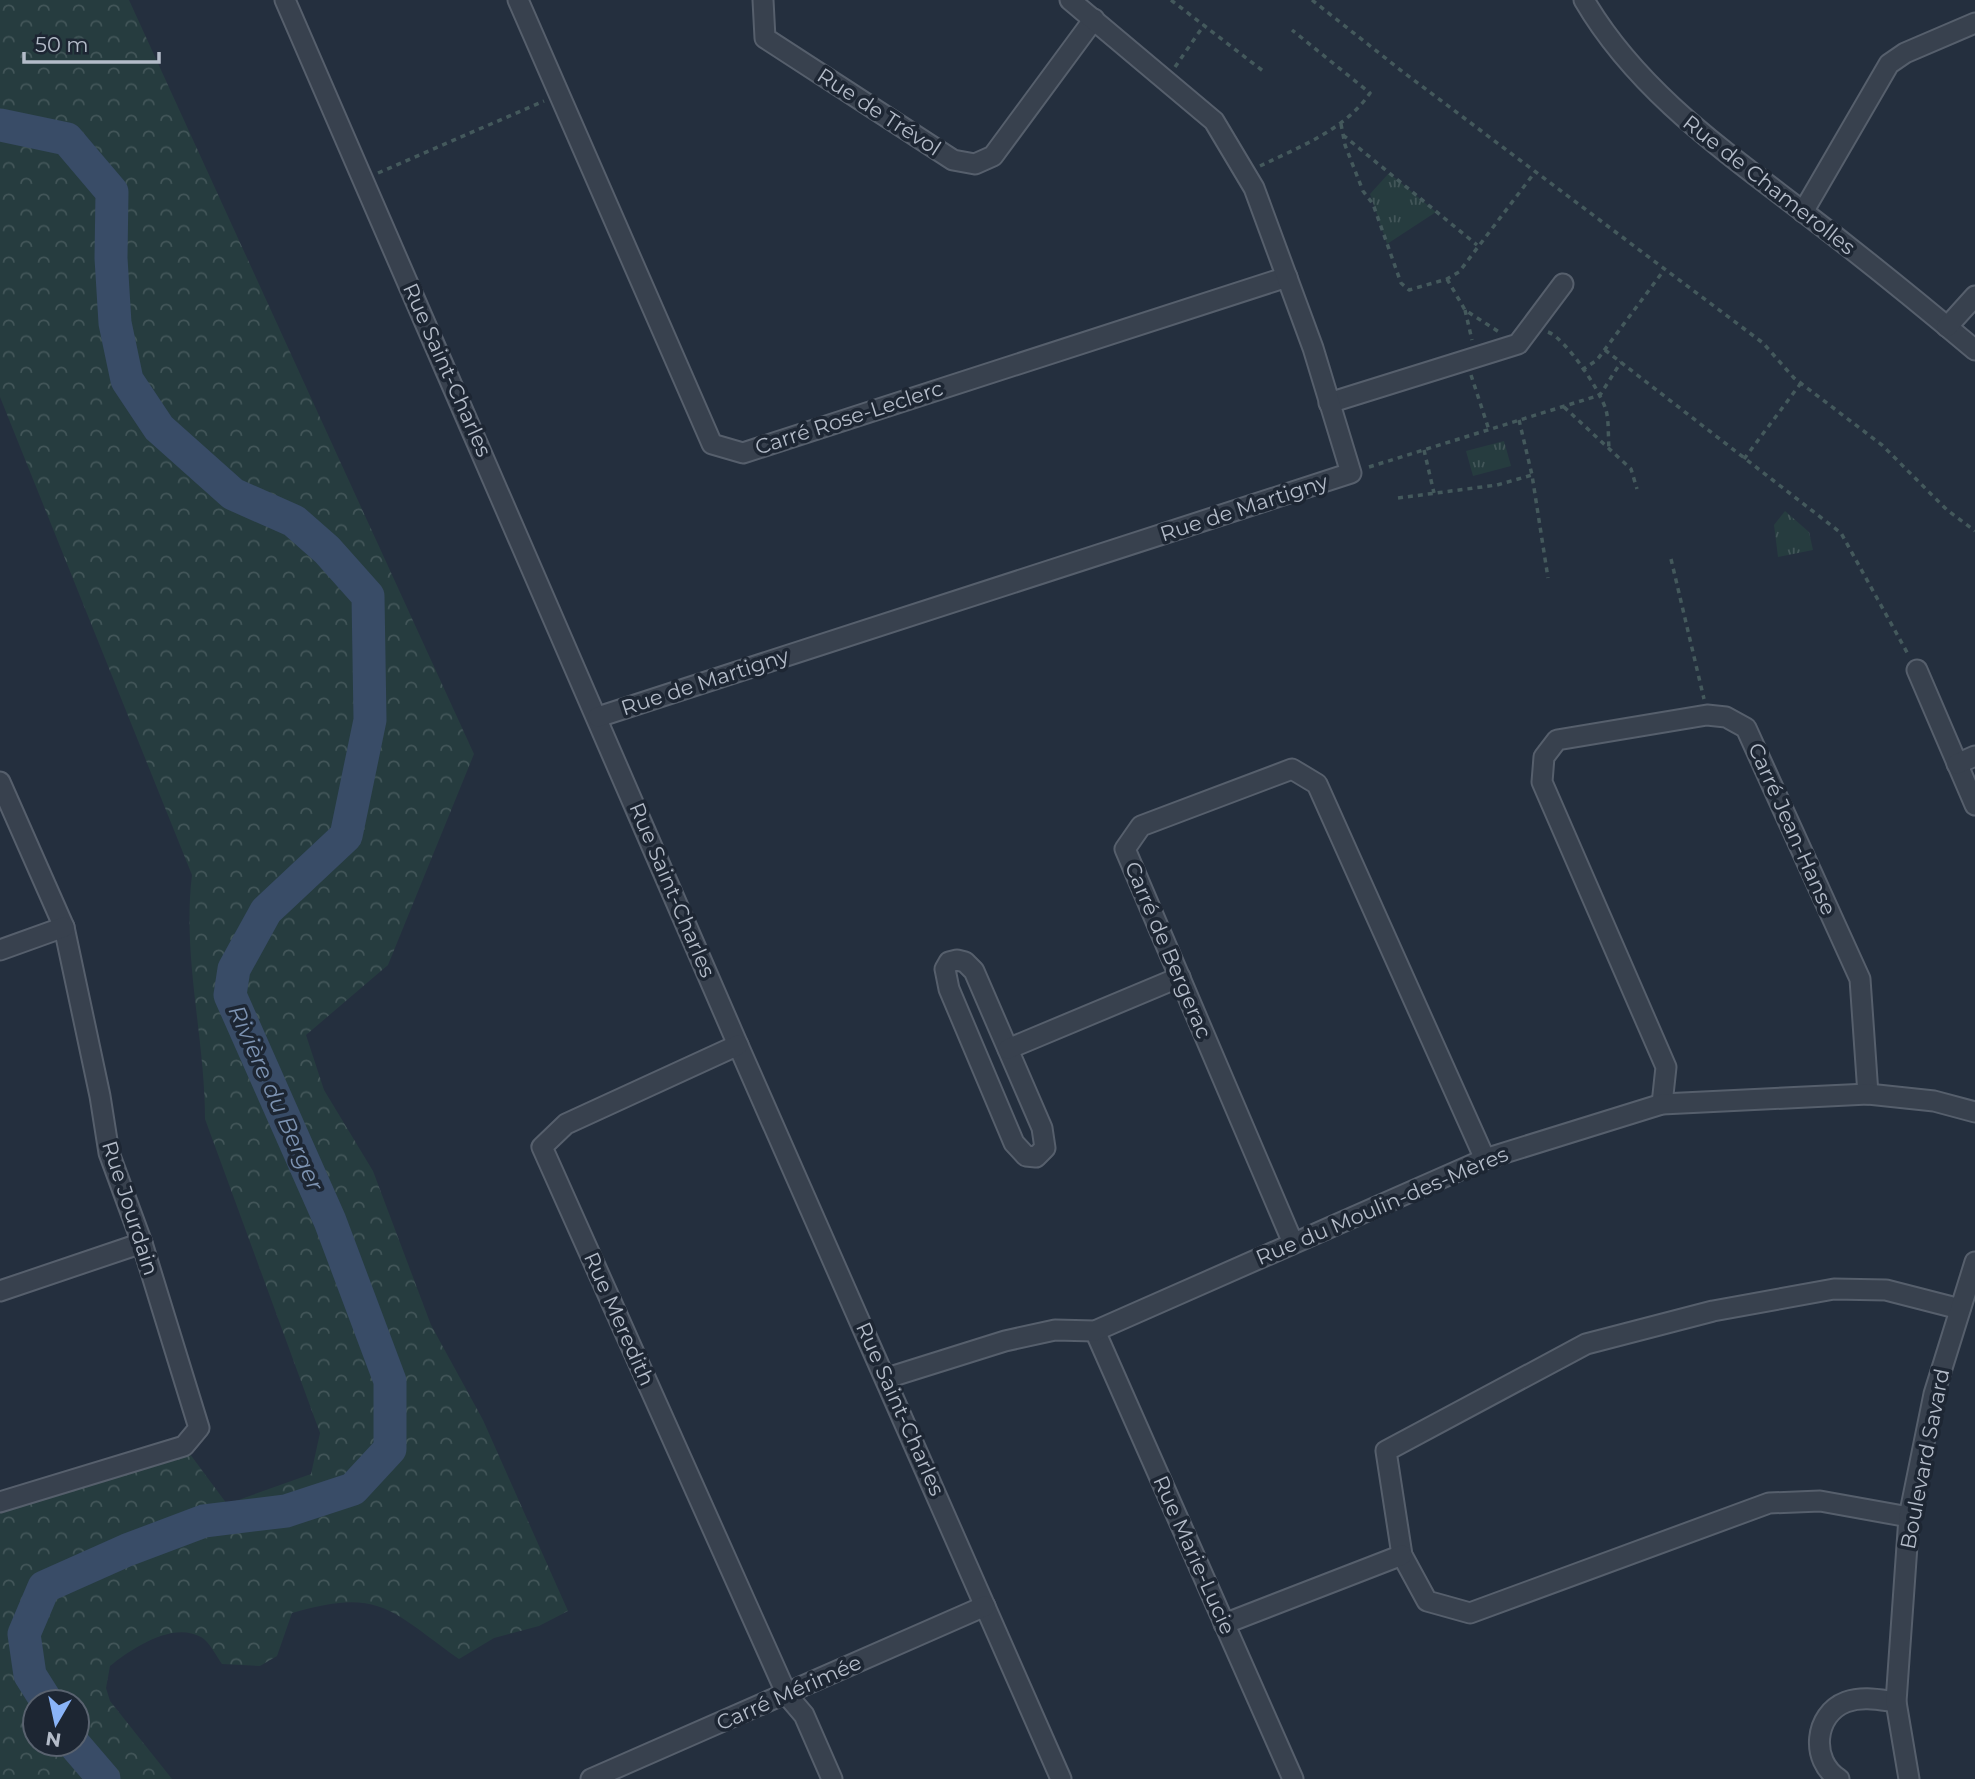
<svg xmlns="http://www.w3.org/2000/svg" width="1975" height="1779" font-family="Montserrat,sans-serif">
	<defs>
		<pattern id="forest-crowns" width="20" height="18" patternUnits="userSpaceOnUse" patternTransform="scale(1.75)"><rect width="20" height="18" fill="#263c3f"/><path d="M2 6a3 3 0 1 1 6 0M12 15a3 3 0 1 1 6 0" fill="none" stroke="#435659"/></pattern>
		<pattern id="park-tufts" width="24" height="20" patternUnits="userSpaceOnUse" patternTransform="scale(1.75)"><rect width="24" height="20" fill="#263c3f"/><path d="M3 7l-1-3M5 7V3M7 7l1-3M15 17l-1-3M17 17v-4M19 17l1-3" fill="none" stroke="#435659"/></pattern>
	</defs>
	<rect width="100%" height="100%" fill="#242f3e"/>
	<path fill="url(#forest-crowns)" fill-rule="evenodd" d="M0,0H129L474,754L388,965L306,1035L324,1090L373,1171L431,1325L483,1420L568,1611L539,1626L494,1638L459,1659C390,1610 380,1587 292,1613L277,1656L260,1666L222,1664C216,1656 210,1642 201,1637C173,1621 132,1648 110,1666L106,1688L110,1701L172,1779H0V1502L184,1446L227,1504L311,1474L320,1433L205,1119C205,1038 182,956 192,875L0,397ZM35,1702H77V1744H35Z"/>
	<g fill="url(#park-tufts)">
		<path d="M1389,173L1436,212L1387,244L1370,194Z"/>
		<path d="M1504,441L1511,466L1473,476L1466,451Z"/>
		<path d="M1785,511L1809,532L1813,550L1778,557L1774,525Z"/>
	</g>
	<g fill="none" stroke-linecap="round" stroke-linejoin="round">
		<g stroke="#394c67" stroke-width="33">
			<path d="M0,125L67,139L112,192L111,258L115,323L127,380L159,428L233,494L294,521L327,550L368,596L370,720L346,836L266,911L234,969L230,995L330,1221L390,1381V1449L353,1489L286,1511L204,1521L127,1550L44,1587L24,1634L30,1675L47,1702"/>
			<path d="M74,1744L104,1779"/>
		</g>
		<defs>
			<g id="minor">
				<path d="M285,0L738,1045L1061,1779"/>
				<path d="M518,0L712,444L743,453L1287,277"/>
				<path d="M763,0L765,38L953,160L975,164L993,156L1094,19"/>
				<path d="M1584,0C1636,89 1720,148 1801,210C1860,255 1918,302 1975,350"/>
				<path d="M1803,212L1889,64L1905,53L1975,23"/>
				<path d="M1947,327L1975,296"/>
				<path d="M1329,403L1518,344L1563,284"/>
				<path d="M1917,670L1975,805"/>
				<path d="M598,717L1351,473L1313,348L1254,188L1214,121L1070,0"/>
				<path d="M1957,764L1975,756"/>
				<path d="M0,782L64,927L100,1096L109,1153L142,1243L199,1428L184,1446L0,1502"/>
				<path d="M0,950L64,927"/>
				<path d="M957,960L965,962L974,971L1042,1128L1045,1148L1036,1157L1026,1156L1014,1143L949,989L945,969L949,962Z"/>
				<path d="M738,1045L566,1124L542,1147L787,1695L804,1715L832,1779"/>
				<path d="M1008,1049L1180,977"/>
				<path d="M1662,1104L1666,1067L1542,782L1544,757L1557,740L1707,715L1726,717L1746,728L1860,979L1868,1094"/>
				<path d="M1293,1243L1125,849L1141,826L1292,769L1317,784L1485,1159"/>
				<path d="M0,1291L142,1243"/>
				<path d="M1095,1331L1293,1779"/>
				<path d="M887,1378L1005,1341L1055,1330L1095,1331L1485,1159L1662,1104L1868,1094L1934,1101L1975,1112"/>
				<path d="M1909,1517L1820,1501L1769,1503L1470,1613L1427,1601L1402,1555L1386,1451L1586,1344L1713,1311L1834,1289L1886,1290L1960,1309"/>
				<path d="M1224,1624L1402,1555"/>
				<path d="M591,1779L985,1606"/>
				<path d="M1839,1779C1810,1761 1814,1714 1846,1702C1863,1696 1880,1700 1896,1702"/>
				<path d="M1909,1779L1896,1702L1909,1517L1934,1394L1975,1262"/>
			</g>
		</defs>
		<use href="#minor" stroke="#565f6c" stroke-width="23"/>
		<g stroke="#44595c" stroke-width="3.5" stroke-dasharray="5 5" stroke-linecap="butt">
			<path d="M1171,0L1263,71"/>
			<path d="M1312,0L1403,72L1763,343L1794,378L1882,445L1947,510L1975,531"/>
			<path d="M1175,67L1204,25"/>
			<path d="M1341,124L1345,145L1363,191L1373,204L1401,283L1409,290L1447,279L1459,272L1535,172"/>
			<path d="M1343,135L1477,245"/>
			<path d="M1260,166C1299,147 1345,130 1370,93L1292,30"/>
			<path d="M378,173L544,101"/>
			<path d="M1447,279L1465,310L1499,332"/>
			<path d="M1465,310L1472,340"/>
			<path d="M1548,332C1566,339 1600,390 1606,410C1609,421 1608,436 1609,448"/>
			<path d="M1605,350L1841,533L1909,656"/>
			<path d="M1582,370L1597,360L1664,270"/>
			<path d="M1471,375L1489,430"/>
			<path d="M1564,407L1631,469L1637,489"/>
			<path d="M1519,420L1532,475L1548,578"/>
			<path d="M1424,450L1434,493"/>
			<path d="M1744,459L1801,383"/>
			<path d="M1369,467L1600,395L1621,362"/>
			<path d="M1398,498L1497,485L1532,475"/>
			<path d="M1671,559L1704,699"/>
		</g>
		<use href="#minor" stroke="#38414e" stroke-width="19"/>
	</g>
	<g text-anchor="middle" stroke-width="7" stroke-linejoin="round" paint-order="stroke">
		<g font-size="21" fill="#b4bcc9" stroke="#1d2633">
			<text transform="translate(879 112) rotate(33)" y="7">Rue de Trévol</text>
			<text transform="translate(1769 185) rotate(38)" y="7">Rue de Chamerolles</text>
			<text transform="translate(447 370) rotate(66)" y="7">Rue Saint-Charles</text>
			<text transform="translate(849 418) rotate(-18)" y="7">Carré Rose-Leclerc</text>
			<text transform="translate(1244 508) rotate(-18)" y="7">Rue de Martigny</text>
			<text transform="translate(705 682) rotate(-18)" y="7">Rue de Martigny</text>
			<text transform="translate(1792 829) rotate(66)" y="7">Carré Jean-Hanse</text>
			<text transform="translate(672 890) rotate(67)" y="7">Rue Saint-Charles</text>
			<text transform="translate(1168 950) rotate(67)" y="7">Carré de Bergerac</text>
			<text transform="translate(1382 1206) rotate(-23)" y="7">Rue du Moulin-des-Mères</text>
			<text transform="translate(130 1208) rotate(72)" y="7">Rue Jourdain</text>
			<text transform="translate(619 1319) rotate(66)" y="7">Rue Meredith</text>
			<text transform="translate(900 1409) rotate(66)" y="7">Rue Saint-Charles</text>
			<text transform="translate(1925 1459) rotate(-79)" y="7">Boulevard Savard</text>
			<text transform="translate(1194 1555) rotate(66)" y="7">Rue Marie-Lucie</text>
			<text transform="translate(789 1693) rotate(-24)" y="7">Carré Mérimée</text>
		</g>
		<g font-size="23" font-style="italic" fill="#7c92b1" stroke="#1d2633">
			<text transform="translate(276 1098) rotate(66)" y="8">Rivière du Berger</text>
		</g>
	</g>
	<g transform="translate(56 1723) rotate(189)"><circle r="33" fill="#1d2633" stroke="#59626f" stroke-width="2"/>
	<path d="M0-5L12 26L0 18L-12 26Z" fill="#8ab4f8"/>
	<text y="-10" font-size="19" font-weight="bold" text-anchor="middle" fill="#b4bcc9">N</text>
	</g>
	<path d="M24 52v10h135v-10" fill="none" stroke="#b4bcc9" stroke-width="3.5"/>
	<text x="35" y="52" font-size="21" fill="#b4bcc9" stroke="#1d2633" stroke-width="5" paint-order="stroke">50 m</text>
</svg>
